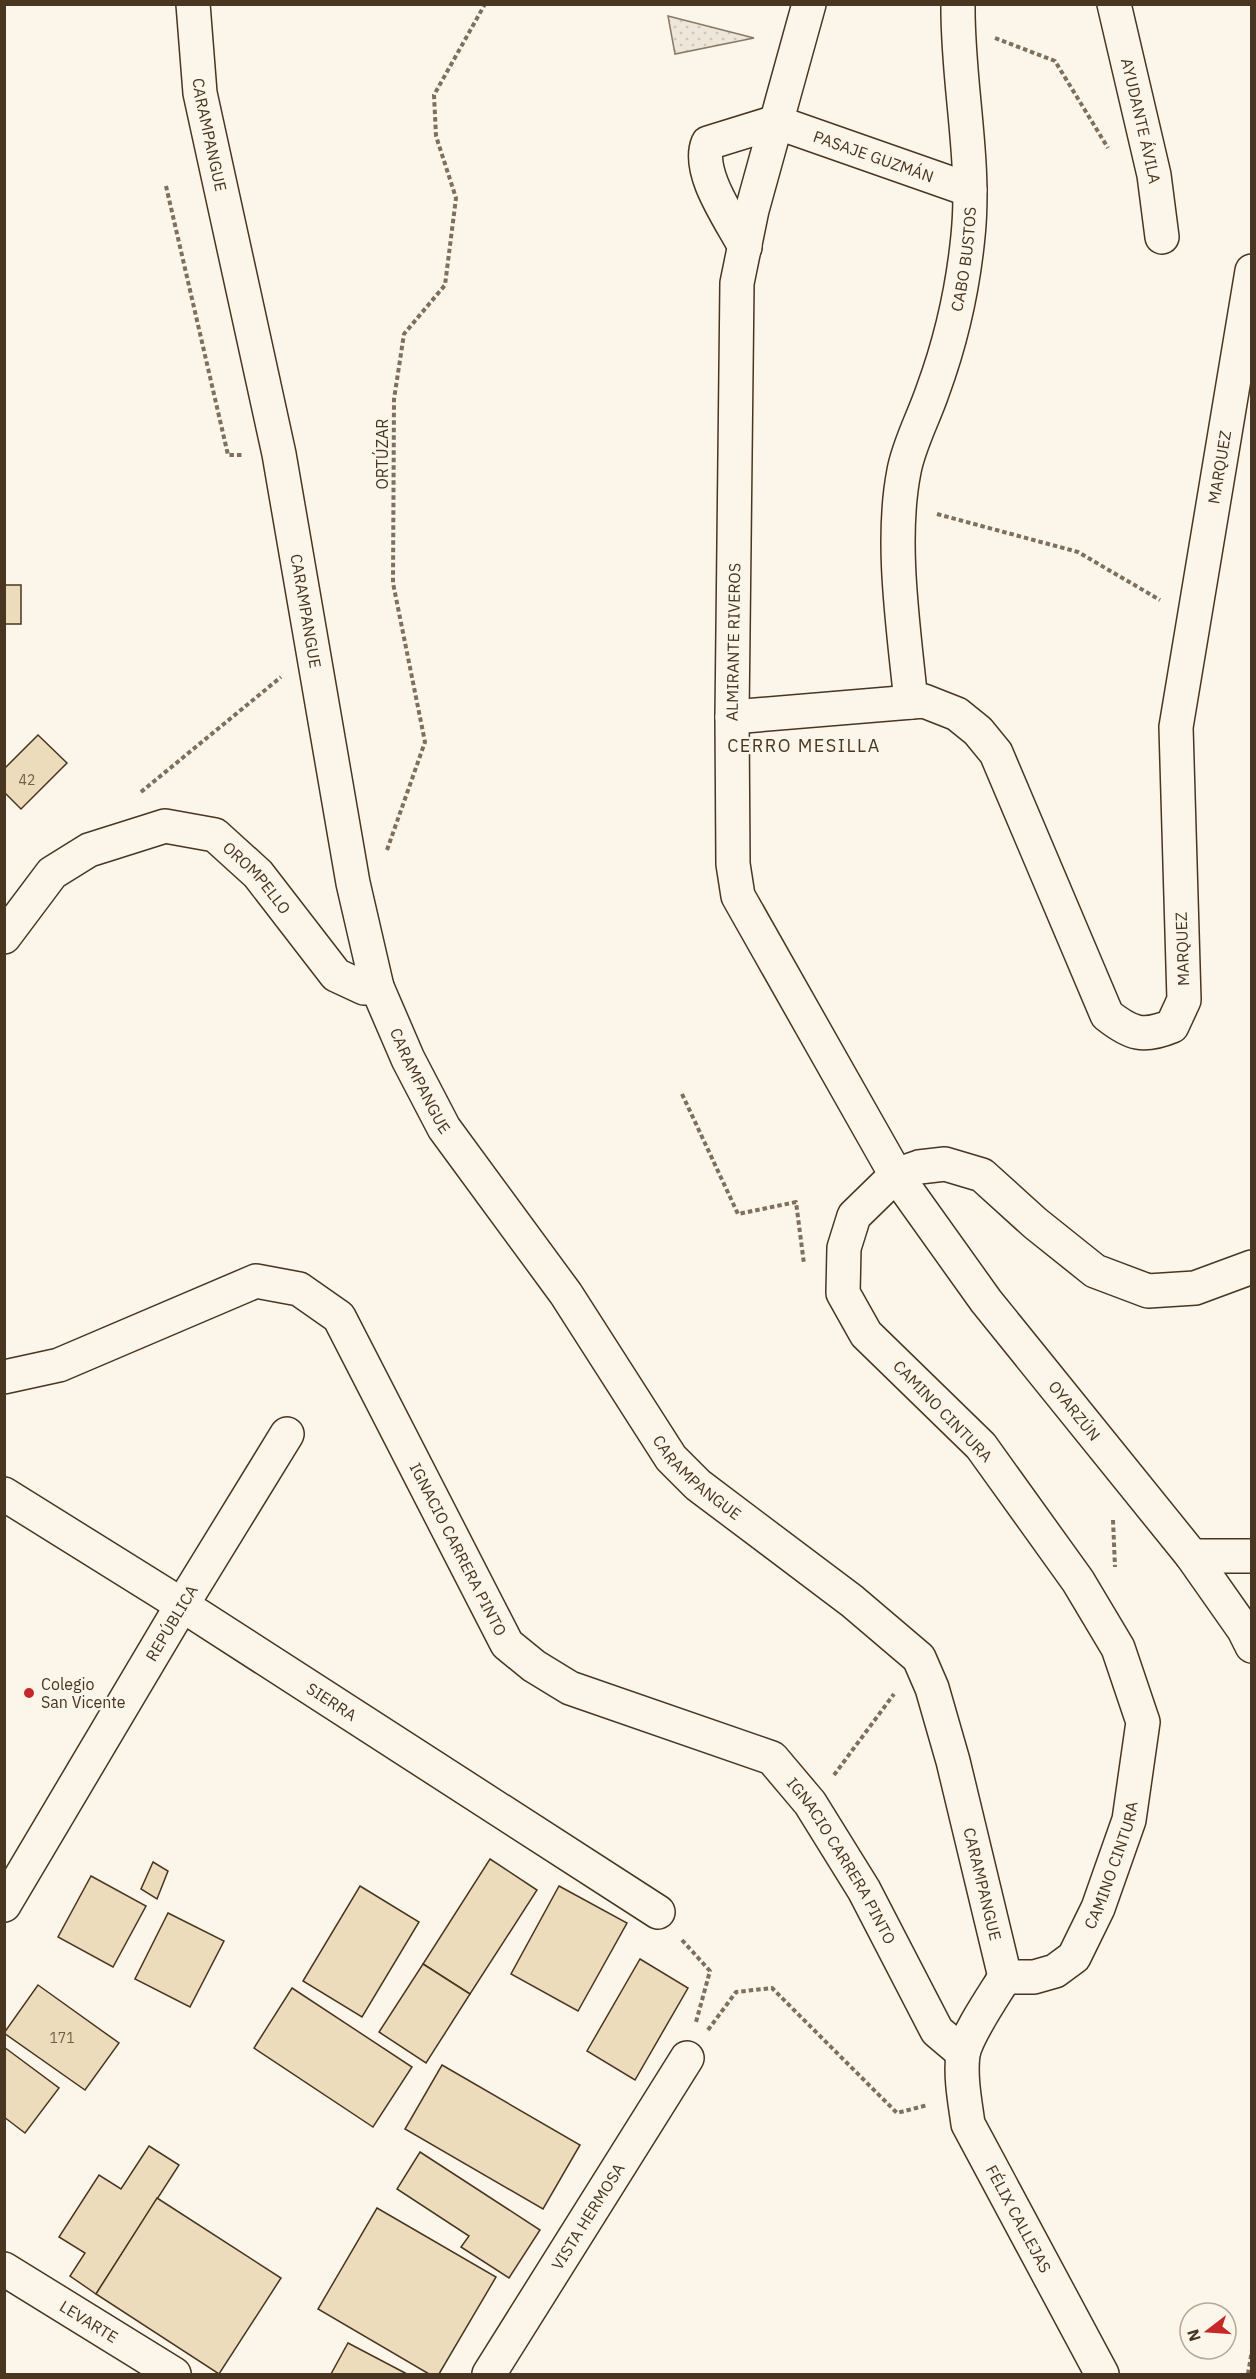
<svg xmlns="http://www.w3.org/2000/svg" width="1256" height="2379" font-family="'IBM Plex Sans',sans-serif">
	<defs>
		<pattern id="park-dots" width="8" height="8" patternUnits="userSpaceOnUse" patternTransform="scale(1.5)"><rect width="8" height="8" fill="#ede6d9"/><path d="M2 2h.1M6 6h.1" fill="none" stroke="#cdc6ba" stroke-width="1.8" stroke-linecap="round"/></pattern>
	</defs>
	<rect width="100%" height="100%" fill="#fbf6e9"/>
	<path fill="url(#park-dots)" stroke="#887966" stroke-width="1.5" d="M668,16L754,38L675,54Z"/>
	<g fill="#ecdcbc" stroke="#4a3520" stroke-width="1.5">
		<rect x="4" y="585" width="17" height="39"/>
		<path d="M38,735L67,763L21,809L4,792V769Z"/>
		<path d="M490,1859L537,1890L470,1994L423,1964Z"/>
		<path d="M153,1862L168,1871L157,1899L141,1889Z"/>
		<path d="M91,1876L146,1906L113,1967L58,1937Z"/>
		<path d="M360,1886L419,1922L362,2017L303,1981Z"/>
		<path d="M559,1886L627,1923L578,2011L511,1974Z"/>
		<path d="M168,1913L224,1941L190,2007L135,1979Z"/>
		<path d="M640,1959L688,1988L635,2080L587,2051Z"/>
		<path d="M423,1964L470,1994L426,2063L379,2032Z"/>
		<path d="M38,1985L119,2043L85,2090L4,2033Z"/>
		<path d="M292,1988L412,2067L373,2127L254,2048Z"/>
		<path d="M4,2047L59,2088L25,2133L4,2117Z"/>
		<path d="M442,2065L580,2145L543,2209L405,2129Z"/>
		<path d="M149,2146L179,2165L96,2294L70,2276L85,2253L59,2237L99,2175L121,2189Z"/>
		<path d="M420,2152L540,2230L509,2278L461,2247L469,2236L397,2189Z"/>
		<path d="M157,2198L281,2278L219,2374L96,2294Z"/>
		<path d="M377,2208L496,2277L439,2374H429L318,2309Z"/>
		<path d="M348,2343L407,2374H331Z"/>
	</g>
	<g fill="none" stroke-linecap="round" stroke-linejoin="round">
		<defs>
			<g id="minor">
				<path id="s1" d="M809,4L752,210L737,283L732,717L733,864L738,896L896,1175L986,1301L1192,1556L1244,1630L1252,1646"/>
				<path id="s2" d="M1114,4L1154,175L1162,237"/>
				<path id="s3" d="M745,247C731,220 696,172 708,143L776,122L970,190"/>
				<path id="s4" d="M911,702C904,631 890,542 904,471C909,444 924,417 933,390C951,341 963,287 968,236C976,159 957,81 958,4"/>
				<path id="s5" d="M732,717L924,701L957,714L978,731L996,753L1107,1015C1131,1034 1143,1038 1172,1026L1184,1000L1176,727L1252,271"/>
				<path id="s6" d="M4,937L52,873L89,850L165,826L215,835L258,874L336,975L364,988L377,987"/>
				<path id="s7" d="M4,1494L182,1605L658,1912"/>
				<path d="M1192,1556H1252"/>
				<path id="s8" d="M4,1905L182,1605L287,1434"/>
				<path id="s9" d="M4,2269L174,2374"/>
				<path id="s10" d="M489,2374L687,2058"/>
			</g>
			<g id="major">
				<path id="s11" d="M193,4L200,93L279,454L353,883L377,987L408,1059L444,1128L566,1294L671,1458L698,1485L852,1601L919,1658L932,1688L953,1761L1005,1977"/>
				<path id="s12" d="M4,1377L59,1365L256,1281L299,1289L339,1317L507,1644L534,1666L570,1688L772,1758L810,1803L864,1890L937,2031L963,2053"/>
				<path id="s13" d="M1005,1977H1034L1055,1971L1074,1957L1098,1908L1129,1820L1143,1722L1118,1648L1078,1581L981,1446L866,1334L843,1293L844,1248L854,1216L896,1175L919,1167L945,1164L982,1175L1035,1223L1095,1271L1148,1291L1195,1288L1252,1267"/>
				<path id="s14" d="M1005,1977C994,1995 967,2034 963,2054C960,2077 965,2102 968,2124L1102,2374"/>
			</g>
		</defs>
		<use href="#minor" stroke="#4a3520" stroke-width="36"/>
		<use href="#major" stroke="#4a3520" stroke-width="36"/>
		<g stroke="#7f6f5c" stroke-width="4" stroke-dasharray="4.5 3" stroke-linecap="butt">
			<path d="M995,38L1055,61L1108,148"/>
			<path d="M166,186L228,455H242"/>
			<path d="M937,514L1078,552L1160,600"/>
			<path d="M141,792L281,677"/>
			<path d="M387,850L425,742L393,583L394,399L404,334L445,285L456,198L436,136L434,95L485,4"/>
			<path d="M682,1094L738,1214L796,1202L804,1264"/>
			<path d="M1113,1520L1115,1567"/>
			<path d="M834,1775L894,1694"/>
			<path d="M682,1940L710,1971L696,2022"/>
			<path d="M708,2030L736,1992L772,1988L897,2113L928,2105"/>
			<path d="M1248,2374L1252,2350"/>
		</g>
		<use href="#minor" stroke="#fbf6e9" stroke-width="33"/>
		<use href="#major" stroke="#fbf6e9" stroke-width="33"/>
	</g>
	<circle fill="#c62828" stroke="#fbf6e9" stroke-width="2" cx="29" cy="1693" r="6"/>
	<g text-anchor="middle" stroke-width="4.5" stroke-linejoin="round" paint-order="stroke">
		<g font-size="14" fill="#725f47">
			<text x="27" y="785">42</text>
			<text x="62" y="2043">171</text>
		</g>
		<g font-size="16" fill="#4a3520" stroke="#fbf6e9">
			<text dy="6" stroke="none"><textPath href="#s2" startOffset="120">AYUDANTE ÁVILA</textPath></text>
			<text dy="6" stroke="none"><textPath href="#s11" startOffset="132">CARAMPANGUE</textPath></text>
			<text dy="6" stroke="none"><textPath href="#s3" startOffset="288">PASAJE GUZMÁN</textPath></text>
			<text dy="6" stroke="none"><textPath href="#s4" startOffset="453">CABO BUSTOS</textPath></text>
			<text transform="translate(382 454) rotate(-90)" y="6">ORTÚZAR</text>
			<text dy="6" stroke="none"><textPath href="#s5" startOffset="1204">MARQUEZ</textPath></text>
			<text dy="6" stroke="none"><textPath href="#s11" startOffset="618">CARAMPANGUE</textPath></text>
			<text transform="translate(733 642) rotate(-89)" y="6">ALMIRANTE RIVEROS</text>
			<text dy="6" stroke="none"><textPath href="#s6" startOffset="314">OROMPELLO</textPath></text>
			<text transform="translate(1182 949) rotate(-92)" y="6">MARQUEZ</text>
			<text dy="6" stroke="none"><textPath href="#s11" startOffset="1104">CARAMPANGUE</textPath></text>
			<text dy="6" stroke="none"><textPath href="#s1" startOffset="1518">OYARZÚN</textPath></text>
			<text transform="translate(943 1411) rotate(46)" y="6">CAMINO CINTURA</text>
			<text dy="6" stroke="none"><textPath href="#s11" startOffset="1590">CARAMPANGUE</textPath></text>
			<text dy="6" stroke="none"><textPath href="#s12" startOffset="624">IGNACIO CARRERA PINTO</textPath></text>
			<text dy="6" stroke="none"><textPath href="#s8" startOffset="328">REPÚBLICA</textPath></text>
			<text dy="6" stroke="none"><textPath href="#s7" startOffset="388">SIERRA</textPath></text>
			<text dy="6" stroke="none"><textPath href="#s12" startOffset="1146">IGNACIO CARRERA PINTO</textPath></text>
			<text dy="6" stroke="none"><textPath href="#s13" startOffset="174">CAMINO CINTURA</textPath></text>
			<text dy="6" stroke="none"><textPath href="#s11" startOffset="2112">CARAMPANGUE</textPath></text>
			<text dy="6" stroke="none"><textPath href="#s10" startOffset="186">VISTA HERMOSA</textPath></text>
			<text dy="6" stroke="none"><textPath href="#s14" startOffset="266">FÉLIX CALLEJAS</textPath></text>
			<text dy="6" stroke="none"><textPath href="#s9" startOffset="100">LEVARTE</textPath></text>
		</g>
		<g font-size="16" fill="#4a3520" stroke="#fbf6e9" text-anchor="start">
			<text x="41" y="1690">Colegio<tspan x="41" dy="18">San Vicente</tspan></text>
		</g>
		<g font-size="18" letter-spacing="1.5" fill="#4a3520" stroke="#fbf6e9">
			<text x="804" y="752">CERRO MESILLA</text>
		</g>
	</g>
	<rect width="1256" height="2379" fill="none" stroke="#4a3520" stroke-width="12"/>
	<g transform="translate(1208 2331) rotate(253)"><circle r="28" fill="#fbf6e9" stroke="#b4a999" stroke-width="1.5"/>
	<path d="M0-4.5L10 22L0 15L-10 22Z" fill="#c62828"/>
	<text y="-9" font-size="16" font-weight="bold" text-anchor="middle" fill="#4a3520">N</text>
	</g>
</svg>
